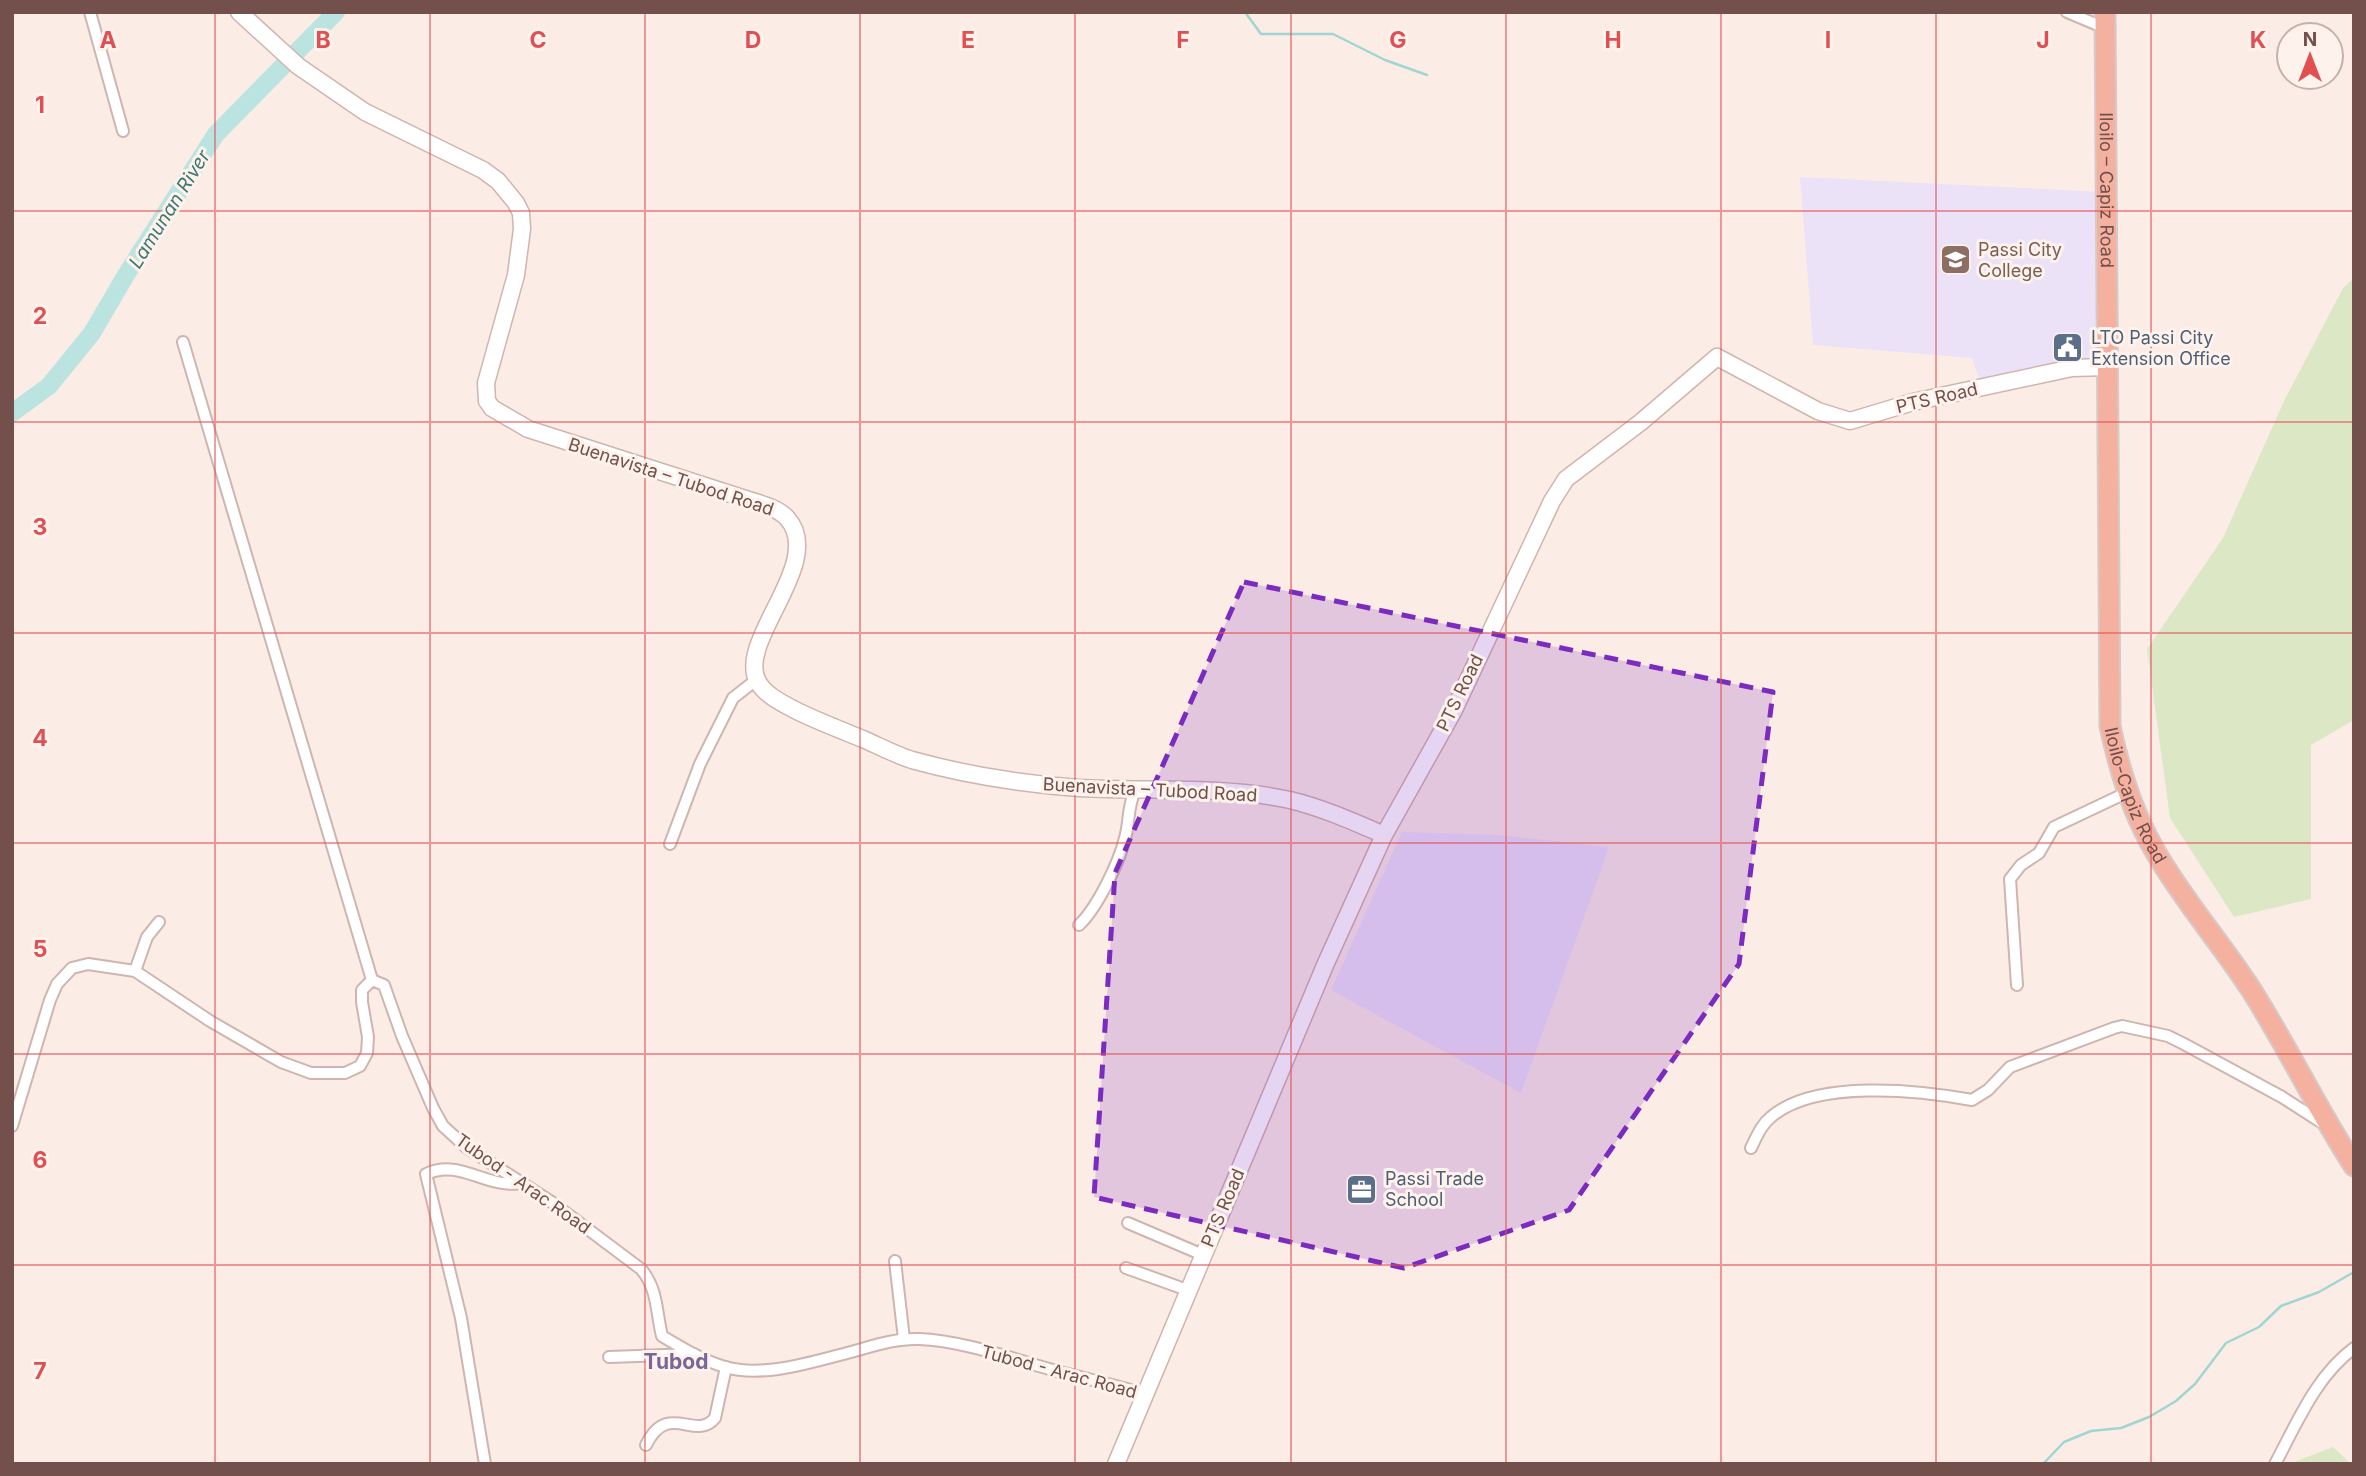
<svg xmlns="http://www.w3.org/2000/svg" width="2366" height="1476" font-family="Inter,sans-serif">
	<rect width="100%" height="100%" fill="#fbede6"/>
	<g fill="#ebe2f8">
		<path d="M1800,177L2102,192L2104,358L1980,382L1972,358L1813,345Z"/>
		<path d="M1402,832L1498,835L1609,847L1521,1093L1331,990Z"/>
	</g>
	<g fill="#dce8c5">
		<path d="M2354,278V720L2311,745V899L2234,917L2170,818L2147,649L2223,538L2284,401L2343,288Z"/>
		<path d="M2333,1447L2351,1464H2289Z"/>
	</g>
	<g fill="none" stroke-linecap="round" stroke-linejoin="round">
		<g stroke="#a1d5d1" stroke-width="2.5">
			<path d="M1245,12L1261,34H1333L1385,60L1427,75"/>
			<path d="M2043,1464L2064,1442L2091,1431L2121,1428L2149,1417L2176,1401L2195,1384L2226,1343L2259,1327L2281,1306L2319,1292L2354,1272"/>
		</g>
		<path stroke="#bbe4e0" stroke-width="18" d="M12,413L49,386L92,333L129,270L216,134L336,12"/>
		<defs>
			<g id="minor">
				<path d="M90,12L123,131"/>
				<path d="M2067,12L2105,28"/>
				<path d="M183,342L372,980"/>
				<path d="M670,844L700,764L733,698L756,680"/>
				<path d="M1079,925C1097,908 1119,863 1125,838C1130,820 1127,809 1135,790"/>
				<path d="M135,971L147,937L159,922"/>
				<path d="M2017,985L2010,879L2021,865L2039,853L2054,827L2128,792"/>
				<path d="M12,1126L50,1000L57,984L72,968L88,964L135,971L210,1021L281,1062L311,1073H345L360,1066L367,1053L368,1037L362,1002V990L372,980L384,985L402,1036L433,1108L443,1126L466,1147L553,1203L641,1269C658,1289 656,1312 662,1336C682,1348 702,1360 725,1367C764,1378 812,1362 851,1352C873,1346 896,1338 919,1339C958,1340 1011,1358 1049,1369C1081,1378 1114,1384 1147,1395"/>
				<path d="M1751,1148C1757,1136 1761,1125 1771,1117C1815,1079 1918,1090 1972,1100L1988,1090L2010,1067L2114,1028L2122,1026L2168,1036L2184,1044L2282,1097L2324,1124"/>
				<path d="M1128,1223L1203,1255"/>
				<path d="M895,1261L904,1339"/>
				<path d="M1126,1268L1190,1291"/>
				<path d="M609,1357L694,1354"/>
				<path d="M646,1445C668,1400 695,1442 715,1418L726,1367"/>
				<path d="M485,1464L461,1318L426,1174C461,1158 485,1189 522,1183"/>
				<path d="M2275,1464C2297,1423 2316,1376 2354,1348"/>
			</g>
			<g id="secondary">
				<path d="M239,12L298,66L365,112L483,170L498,181L516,203L521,213L522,229L516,275L486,383L487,401L492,408L528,429L749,500C761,504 778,508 787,518C827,562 735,641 758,682C765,695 782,703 795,710C817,721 841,730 863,739C879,746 896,755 912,760C966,775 1024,784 1079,788C1149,792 1221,785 1290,800C1323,808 1354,822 1384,835"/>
				<path d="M1116,1464L1326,963L1384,835L1454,710L1552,501L1566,479L1641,422L1717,357L1818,411L1850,421L1913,402L2072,368L2107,367"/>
			</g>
			<g id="trunk">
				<path id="s1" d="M2105,12L2110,726C2119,769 2132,812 2155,851C2183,900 2221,943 2252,991C2288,1048 2317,1109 2354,1166"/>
			</g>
		</defs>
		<use href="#minor" stroke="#cfb5af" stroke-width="14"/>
		<use href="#secondary" stroke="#d1b4ad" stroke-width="19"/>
		<use href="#trunk" stroke="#d5cac9" stroke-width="23"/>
		<use href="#minor" stroke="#fff" stroke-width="10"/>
		<use href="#secondary" stroke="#fff" stroke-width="16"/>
		<use href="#trunk" stroke="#f5b1a0" stroke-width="19"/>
	</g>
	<path fill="#7b2cbf" fill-opacity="0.2" stroke="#7b2cbf" stroke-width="5" stroke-dasharray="14 9" stroke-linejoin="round" d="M1244,582L1773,692L1739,964L1569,1210L1404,1268L1094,1197L1115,873Z"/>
	<path fill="none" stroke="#e05053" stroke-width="2" stroke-opacity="0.55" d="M215,12V1464M430,12V1464M645,12V1464M860,12V1464M1075,12V1464M1291,12V1464M1506,12V1464M1721,12V1464M1936,12V1464M2151,12V1464M12,211H2354M12,422H2354M12,633H2354M12,843H2354M12,1054H2354M12,1265H2354"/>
	<defs>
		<symbol id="university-square" viewBox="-11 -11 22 22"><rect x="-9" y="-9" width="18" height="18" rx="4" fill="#8d6e63" stroke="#fef2ec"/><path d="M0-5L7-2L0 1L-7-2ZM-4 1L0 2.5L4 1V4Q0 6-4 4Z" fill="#fff"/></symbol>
		<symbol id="civic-square" viewBox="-11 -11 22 22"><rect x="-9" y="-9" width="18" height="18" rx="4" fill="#5c6f8a" stroke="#fef2ec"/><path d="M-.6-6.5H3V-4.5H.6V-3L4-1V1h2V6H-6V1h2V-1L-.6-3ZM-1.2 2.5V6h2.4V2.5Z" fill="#fff"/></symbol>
		<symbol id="office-square" viewBox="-11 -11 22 22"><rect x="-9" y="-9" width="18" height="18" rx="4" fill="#5c6f8a" stroke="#fef2ec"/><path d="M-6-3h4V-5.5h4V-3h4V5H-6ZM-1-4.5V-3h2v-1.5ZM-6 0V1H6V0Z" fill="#fff"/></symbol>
	</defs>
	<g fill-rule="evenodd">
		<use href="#university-square" x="1938" y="242" width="35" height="35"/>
		<use href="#civic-square" x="2050" y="330" width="35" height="35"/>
		<use href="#office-square" x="1344" y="1172" width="35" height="35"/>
	</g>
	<g text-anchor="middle" stroke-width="6" stroke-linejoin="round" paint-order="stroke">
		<g font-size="18" fill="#73504c" stroke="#fef2ec">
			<text dy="6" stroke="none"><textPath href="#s1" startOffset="178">Iloilo – Capiz Road</textPath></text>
			<text transform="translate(1937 398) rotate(-13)" y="6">PTS Road</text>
			<text transform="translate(671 477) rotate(18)" y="6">Buenavista – Tubod Road</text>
			<text transform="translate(1460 693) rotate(-64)" y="6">PTS Road</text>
			<text transform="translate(1150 790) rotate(3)" y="6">Buenavista – Tubod Road</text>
			<text dy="6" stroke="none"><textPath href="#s1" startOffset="788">Iloilo-Capiz Road</textPath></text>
			<text transform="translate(523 1184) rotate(35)" y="6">Tubod - Arac Road</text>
			<text transform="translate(1223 1208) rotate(-67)" y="6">PTS Road</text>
			<text transform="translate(1059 1372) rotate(15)" y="6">Tubod - Arac Road</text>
		</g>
		<g font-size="18" fill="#785e54" stroke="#fef2ec" text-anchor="start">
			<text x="1978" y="256">Passi City<tspan x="1978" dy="21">College</tspan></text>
		</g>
		<g font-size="18" fill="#4e5e75" stroke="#fef2ec" text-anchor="start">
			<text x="2091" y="344">LTO Passi City<tspan x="2091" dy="21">Extension Office</tspan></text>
			<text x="1385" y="1185">Passi Trade<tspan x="1385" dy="21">School</tspan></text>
		</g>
		<g font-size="19" font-style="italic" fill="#407873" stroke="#fef2ec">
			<text transform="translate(169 209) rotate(-58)" y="7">Lamunan River</text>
		</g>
		<g font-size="21" font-weight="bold" fill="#7b6797" stroke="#fef2ec">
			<text x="676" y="1369">Tubod</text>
		</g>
	</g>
	<g font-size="23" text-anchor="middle" font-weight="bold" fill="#e05053" stroke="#fef2ec" stroke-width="6" stroke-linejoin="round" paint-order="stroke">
		<text x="108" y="48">A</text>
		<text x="323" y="48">B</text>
		<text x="538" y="48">C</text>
		<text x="753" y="48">D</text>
		<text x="968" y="48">E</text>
		<text x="1183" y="48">F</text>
		<text x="1398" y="48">G</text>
		<text x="1613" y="48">H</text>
		<text x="1828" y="48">I</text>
		<text x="2043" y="48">J</text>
		<text x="2258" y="48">K</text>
		<text x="40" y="113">1</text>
		<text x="40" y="324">2</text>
		<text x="40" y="535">3</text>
		<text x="40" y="746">4</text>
		<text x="40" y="957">5</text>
		<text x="40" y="1168">6</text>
		<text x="40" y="1379">7</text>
	</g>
	<rect width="2366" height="1476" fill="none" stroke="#73504c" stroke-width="28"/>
	<g transform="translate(2310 56)"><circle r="33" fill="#fef2ec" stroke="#c6b1ac" stroke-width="2"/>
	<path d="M0-5L12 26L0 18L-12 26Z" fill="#e05053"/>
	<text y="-10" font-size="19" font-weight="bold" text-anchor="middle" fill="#73504c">N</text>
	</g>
</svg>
